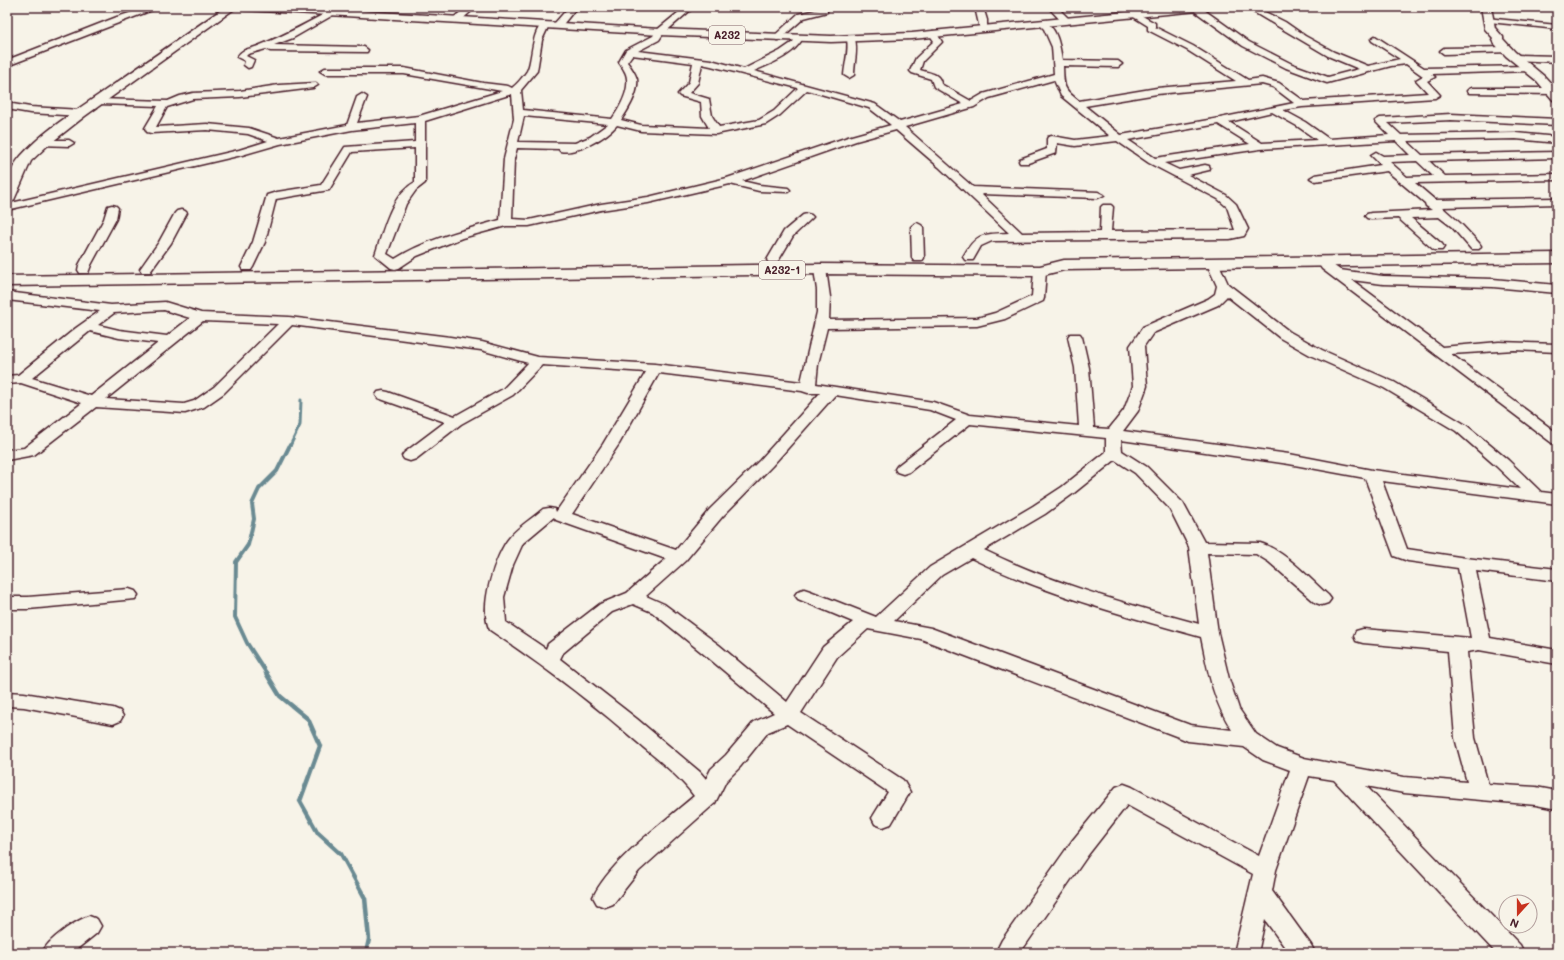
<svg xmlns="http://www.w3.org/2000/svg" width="1564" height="960" font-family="Mali,sans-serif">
	<rect width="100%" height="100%" fill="#f7f3e8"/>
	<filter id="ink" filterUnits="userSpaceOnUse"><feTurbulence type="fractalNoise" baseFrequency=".025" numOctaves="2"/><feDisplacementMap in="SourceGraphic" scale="8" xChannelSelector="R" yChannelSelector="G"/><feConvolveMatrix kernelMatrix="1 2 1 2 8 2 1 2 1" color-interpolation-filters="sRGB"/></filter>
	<g filter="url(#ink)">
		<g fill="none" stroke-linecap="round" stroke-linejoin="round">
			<path stroke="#6a8a92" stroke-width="3" d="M290,446L300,425L301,400"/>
			<path stroke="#6a8a92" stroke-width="4" d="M267,674L247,643L235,617L236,562L248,545L254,519L252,504L259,489L277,471L290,445"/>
			<path stroke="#6a8a92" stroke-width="4.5" d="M266,673L280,696L308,719L320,746L300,801L318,833L341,854L365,898L369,939L366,953"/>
			<defs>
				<g id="minor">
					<path d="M148,7H160L7,66V60L117,17Z"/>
					<path d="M337,7H347L293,38L274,45L364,47L368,50L367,52L270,51L266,49L248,54L246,56L254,60L251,67L248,68L244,65L245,61L237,57C243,48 248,50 258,46C286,35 311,21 337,7Z"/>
					<path d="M467,7H476L459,22H453L452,20L453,18Z"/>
					<path d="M569,7H577L560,28H554L553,26L554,24Z"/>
					<path d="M685,7H694L663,34L659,40L638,51L711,60L744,69L780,51L793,42L796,36H802L803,38C793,56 772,63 754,71L875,104L900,122L963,104L934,87L931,79L912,73L910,71L916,58L934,41L929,34L933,31L936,32L942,42L923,61L920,70C929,73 940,73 941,84L971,101L983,94L1054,74L1052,47L1044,29L1038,23L1042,21C1057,25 1060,47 1062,60L1118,61L1122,64L1118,67L1063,66C1064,86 1062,88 1079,101L1157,88L1236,81L1187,50L1148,30V26L1132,16V12H1135L1155,23V27L1193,46L1248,80L1262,78L1279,83L1304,101L1428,93L1416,80L1423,76L1406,64L1391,66L1327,83L1324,82L1286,68L1243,46L1193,10V7H1200L1249,42L1292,64L1328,77L1359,69L1328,56L1245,7H1255L1285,22L1305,36L1334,52L1368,66L1400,59L1372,41L1371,39L1375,36L1424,68L1529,66L1532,67L1534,69L1532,71L1431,74L1435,77L1427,81L1440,95L1435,98L1302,107L1283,110L1305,122L1329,139L1389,135L1375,121L1380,118L1451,114L1557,119V125L1451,120L1388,123L1401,135L1516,133L1557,137V143L1516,139L1407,141L1422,155L1557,152V158L1429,161L1445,176L1557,174V180L1415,183L1435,200L1557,198V204L1442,207L1460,223L1479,243L1481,246L1479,249H1471L1452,227L1439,217L1411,218L1442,244L1444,247L1442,250H1434L1398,218L1371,219L1367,218L1365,216L1367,214L1371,213L1432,210L1426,206L1425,203L1387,171L1315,181L1310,178L1315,175L1381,165L1371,155L1376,152L1383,156L1410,155L1396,141L1260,149L1164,163L1179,170L1205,165L1209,166L1210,168L1209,170L1188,175L1226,195L1236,204L1248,229L1244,236L1230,239L992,241L981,246L973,260H965L963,257C976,233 983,234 1009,233L939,167L896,130L856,141L742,181L759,185L788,188L790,190L788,192L759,191L730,184L648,203L601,210L529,226H506L462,238L417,256L399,268L395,269L391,268L375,255C384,230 390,196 415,182V148L352,152L329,190L276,199L265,242L253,267L251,270H243L241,267L253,242L267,195L277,192L321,185L345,147L415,142V123L352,130L280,144L242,155L7,210V204L239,150L268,141L248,134L207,130L151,133L147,132L145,128L158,106L100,104L95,101L97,99L168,101L180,96L193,93L240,91L279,85L316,83L318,85L313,88L240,97L193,99L167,107L156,127L207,124L249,128L279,138L347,125L357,97L362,94L367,97L357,123L419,116L502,91L404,74H325L320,71L325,68H404L483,83L508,86L512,88C517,84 523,77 527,71C533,61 531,27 545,23L549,25L542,40L537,71L521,90L523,110L612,119C619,109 629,92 627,79C627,73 622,67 619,62L626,50L653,36L657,30ZM632,55L693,63L689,82L678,94L680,96L701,102L702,116L709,128L641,125L621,120C628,110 639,92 637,79C635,73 631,67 627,62ZM702,64L711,66L798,88L774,111L759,120L719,127L712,116L709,99L689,93L698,83ZM1054,80L1061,96L1110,136L1075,140L1052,136L1048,137L1047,139V149L1020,159L1019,161L1020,163H1028L1056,153L1057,143L1075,146L1117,141L1149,163L1218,199L1227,207L1235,230L1111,231L1113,207L1111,205H1103L1101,207L1100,232L1022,233L981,194L1098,198L1104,195L1098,192L973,187L905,127L974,107L989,98ZM1262,84L1273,87L1294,103L1220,118L1121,135L1085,106L1157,94ZM807,90L869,108L891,125L848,137L727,178L648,197L601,204L529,220L512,219L514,159L517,148L559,149L560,151C577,155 607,137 617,125L641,131L716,134L766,124L780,115ZM512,94L514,119L504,159L500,220C464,230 427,239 395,259L387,254L406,204L416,190L425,183V121ZM1272,112L1297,126L1317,140L1262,143L1229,122ZM524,116L608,124L590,137L575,143L518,142ZM1218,124L1250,144L1155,158L1128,140ZM1417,161L1433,176L1407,177L1390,162Z"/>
					<path d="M975,7H983L987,20V31H981L980,29Z"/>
					<path d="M1048,7H1057L1069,19L1070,21L1069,23H1063Z"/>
					<path d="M824,8H827V12L804,18L780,39L777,40L773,37L798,14Z"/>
					<path d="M1486,18L1557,25V29L1489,22L1485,20Z"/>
					<path d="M851,36L855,39C858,51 854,63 854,75L849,78L844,75C845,63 849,51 847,39Z"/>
					<path d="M1508,47L1511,48L1512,50L1511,52L1444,54L1440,51L1444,48Z"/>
					<path d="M1515,55L1557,56V62L1512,60L1511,58L1512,56Z"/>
					<path d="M1472,88H1552L1557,91L1552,94L1469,93L1467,91L1469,89Z"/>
					<path d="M7,103L30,107L81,110L86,113L81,116L30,113L7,109Z"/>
					<path d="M42,140H69L74,143L69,146L38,145L37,143L38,141Z"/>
					<path d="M112,205L116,206L118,208L116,219L91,265L88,273H80L78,270L79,265L104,219L108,206Z"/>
					<path d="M181,210L185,211L187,213L171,243L150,272H142L140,269L159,242L175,213L177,211Z"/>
					<path d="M807,214L811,215L813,217L811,219L793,236L777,263H769L767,260L784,231L803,215Z"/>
					<path d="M917,223L921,225L923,227L924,258L922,261H914L912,258L911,227L913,225Z"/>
					<path d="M1213,260L1217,261L1219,264L1228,284L1290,332L1322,350L1394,382L1466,425L1508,460L1541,492L1557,494V504L1382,481L1407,549L1466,558L1557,569V581L1476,571L1490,638L1557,650V664L1479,650L1467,652L1475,738L1488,784L1536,787L1557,791V809L1536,805L1404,793L1366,786L1520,945L1524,953H1496L1334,780L1309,776L1276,870L1272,891L1311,945L1315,953H1289L1265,920L1258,953H1234L1253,874L1127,805L1088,855L1020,953H1000L998,948L1002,940L1072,841L1116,787L1124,784L1132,787L1259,856L1290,770L1263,760L1244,747L1188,741L1181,738L921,639L868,629L837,657L801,713L903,780L910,792L891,824L883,827L875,824L872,818L888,792L787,724L768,732L740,767L726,781L715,803L639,871L613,904L605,907L597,904L593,897C611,860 663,823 694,796C680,777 661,762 643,747C595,705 544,666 490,630C478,609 495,554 510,537C519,526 533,518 543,509L549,508L555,509L556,512L603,444L646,372L542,365L513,395L461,424L416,459L410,461L404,459L402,456L404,453L445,422L378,398L376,395L378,392L383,391L388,392L455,416L503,389L528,363L481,350L292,325L224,393L204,407L185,413L96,407L34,455L7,460V450L24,448L82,403L21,383L7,384V376L18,375L76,328L100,311L7,300V292L111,305L165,302L201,313L289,317L450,337L482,342L538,357L655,364L801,382L817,312V290L814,269L816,266H824L826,269L830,297L829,320L977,318L995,313L1032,296L1034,271L1036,268H1044L1046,271L1044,298L1043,301L1005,319L977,326L827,328L818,364L816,384L933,402L970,415L1079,426L1075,368L1068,337L1070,334H1080L1082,337L1089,368L1094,428L1109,429L1124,410L1133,386L1130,346L1143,327L1208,299L1215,294L1217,286L1207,264L1209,261ZM1227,296L1280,338L1312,356L1384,388L1456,431L1496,466L1520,489L1372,470L1289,454L1123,431L1138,411L1147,386L1144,346L1153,333L1218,305ZM164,310L190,318L167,336L119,330L98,325L114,313ZM203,321L278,324L214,387L194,401L184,404L106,399ZM90,331L119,338L158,343L91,396L32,378ZM659,373L802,391L808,393H820L760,460L710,509L676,550L572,514L619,444ZM835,395L930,410L956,420L897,466L895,469L897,472L903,474L909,472L970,424L1106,438V452L1062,487L1033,506L930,567L876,617L810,591L804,589L798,591L795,595L798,599L853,622L823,647L787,702L719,645L664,604L646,596L685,561L722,517L772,466ZM1121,440L1289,464L1365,478L1394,556L1408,561L1458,568L1471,638L1363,629L1356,631L1354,636L1356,641L1363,643L1448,651L1455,738L1467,782L1404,777L1304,758L1277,748L1256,734L1239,709L1229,679L1218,633L1207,553L1256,554L1269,562L1316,603L1322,605L1328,603L1331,599L1328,595C1309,578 1284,550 1260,543L1204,542L1183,503L1147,467L1122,451ZM1115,460L1135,473L1170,509L1189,547L1199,624C1127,604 1051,583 984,550L1045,514L1074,493ZM554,517L556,520L666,559L627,593L600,604L548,644L546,649L506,622L504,597L513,565L523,543ZM971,558C1042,593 1125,616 1201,637C1208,671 1213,701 1232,730L1190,725L931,628L894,621L942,575ZM633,604L652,612L705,655L774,713L754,722L726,755L711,769L706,779L700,772L637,719L560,659L563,653L612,612Z"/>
					<path d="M1326,262L1330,263L1340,270L1383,276L1493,279L1557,285V293L1493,287L1383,284L1352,280L1442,347L1499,342L1557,344V352L1514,350L1451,354L1557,433V445L1552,443L1322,269L1320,266L1322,263Z"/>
					<path d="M129,589L135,591L138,595L135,599L28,609H7V597H28Z"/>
					<path d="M7,692L24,693L113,708L120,711L123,716L120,721L113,724L24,707L7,706Z"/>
					<path d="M89,916L97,919L101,926L97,933L72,953H42C48,939 75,921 89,916Z"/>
				</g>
				<g id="major">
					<path d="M225,7H237L85,116L47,146L31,161L14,200L12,203L7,204C7,185 8,171 21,156C43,131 74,112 100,94C142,65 184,36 225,7Z"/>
					<path d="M240,7H295L660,29L831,36L912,33L1177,7H1213L1208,10L912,39L831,42L660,35L245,10Z"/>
					<path d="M1481,7H1491L1495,28L1503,37V39L1515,52L1545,77L1557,90V101L1553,100L1537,81L1506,56L1493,42L1492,40L1493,38L1485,29Z"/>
				</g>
				<path id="highway" d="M1557,253V263L1064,270L1040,276L820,274L7,286V276L820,264L1040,266L1064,260Z"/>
			</defs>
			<use href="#minor" stroke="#4a1f2b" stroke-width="3"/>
			<use href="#major" stroke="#4a1f2b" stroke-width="3"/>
			<use href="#highway" stroke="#4a1f2b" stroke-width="3"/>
			<use href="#minor" fill="#f7f3e8" fill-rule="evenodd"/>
			<use href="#major" fill="#f7f3e8" fill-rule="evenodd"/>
			<use href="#highway" fill="#f7f3e8" fill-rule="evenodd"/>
		</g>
	</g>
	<g text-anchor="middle" stroke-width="4" stroke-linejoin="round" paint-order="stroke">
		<g fill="#f7f3e8" stroke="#7e5f64" stroke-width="1">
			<rect x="709" y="26" width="36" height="18" rx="3"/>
			<rect x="759" y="261" width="46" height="18" rx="3"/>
		</g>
		<g font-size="11" font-weight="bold" fill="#4a1f2b">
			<text x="727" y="39">A232</text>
			<text x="782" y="274">A232-1</text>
		</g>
	</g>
	<rect width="1564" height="960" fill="none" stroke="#f7f3e8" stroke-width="24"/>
	<rect x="12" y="12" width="1540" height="936" fill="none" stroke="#4a1f2b" stroke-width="1.5" filter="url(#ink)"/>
	<g transform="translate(1518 914) rotate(201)"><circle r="19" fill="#f7f3e8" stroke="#b29e9c"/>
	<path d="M0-3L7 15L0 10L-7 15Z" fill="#c8321e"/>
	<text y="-6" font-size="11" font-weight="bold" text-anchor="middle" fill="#4a1f2b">N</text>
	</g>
</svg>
